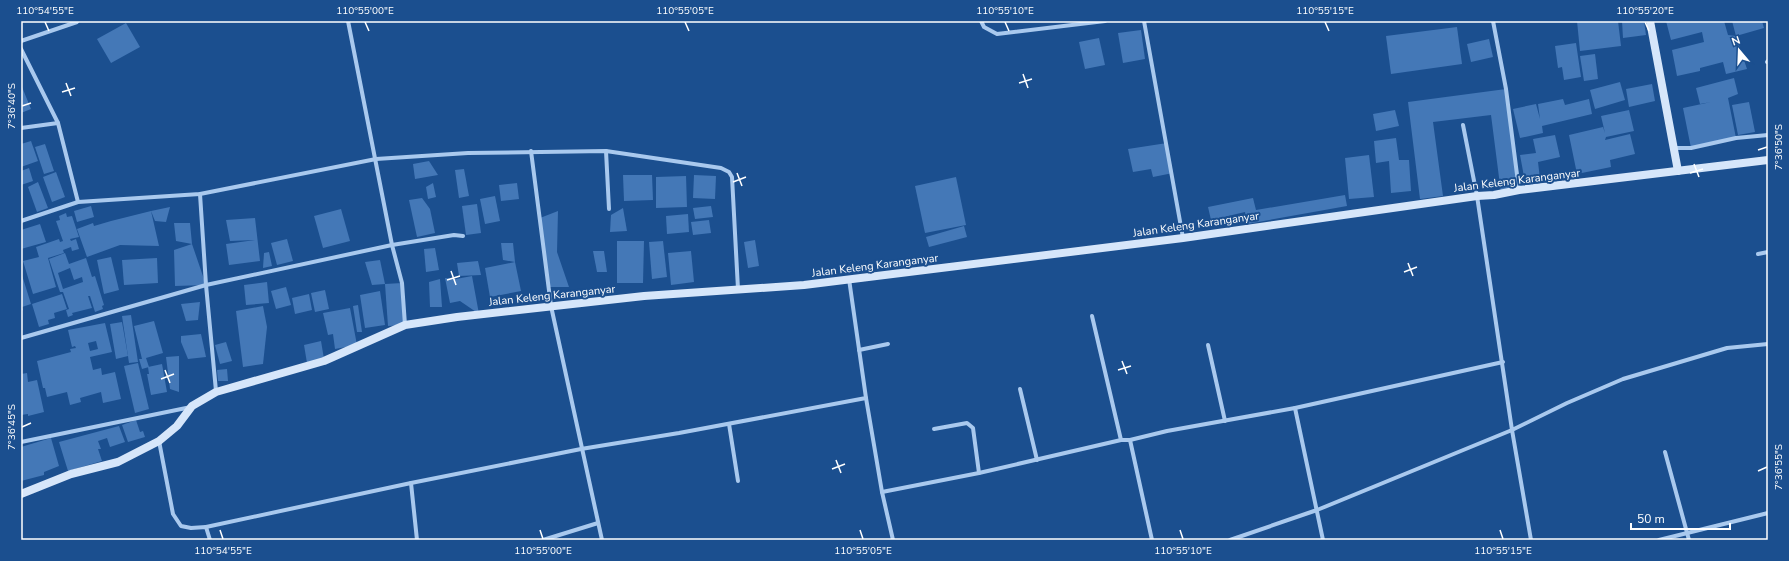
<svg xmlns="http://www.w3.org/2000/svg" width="1789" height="561" font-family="'Nunito Sans',sans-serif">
	<rect width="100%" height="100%" fill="#1b4f8f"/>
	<g fill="#4478b7" fill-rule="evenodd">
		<path d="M1577,21H1618L1621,46L1580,51Z"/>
		<path d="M1622,21H1644L1646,35L1623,38Z"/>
		<path d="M1666,21H1724L1728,35L1736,36L1747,69L1726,74L1723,62L1700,68V71L1677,76L1672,50L1704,42L1702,32L1671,40Z"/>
		<path d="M1732,21H1762L1764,28L1736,36Z"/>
		<path d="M126,23L140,47L111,63L97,39Z"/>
		<path d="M1457,27L1462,64L1391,74L1386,36Z"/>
		<path d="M1141,30L1145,59L1123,63L1118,33Z"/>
		<path d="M1099,38L1105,65L1085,69L1079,42Z"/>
		<path d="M1489,39L1493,57L1471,62L1467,44Z"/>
		<path d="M1576,43L1581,77L1564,80L1562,67L1558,68L1555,46Z"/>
		<path d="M1595,54L1598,79L1584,81L1580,56Z"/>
		<path d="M1734,78L1738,94L1728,98L1736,138L1691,148L1683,108L1711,102L1700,104L1696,88Z"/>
		<path d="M1620,82L1625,100L1595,109L1590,90Z"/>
		<path d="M1652,84L1655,101L1629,107L1626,89Z"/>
		<path d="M21,87H22L31,109L21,113Z"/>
		<path d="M1506,89L1519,190L1501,193L1491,115L1433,122L1443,196L1420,199L1408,102Z"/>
		<path d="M1563,99L1565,105L1589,99L1592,114L1542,126L1543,133L1520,138L1513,109L1536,104L1540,119L1538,104Z"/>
		<path d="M1749,102L1755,132L1738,135L1732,105Z"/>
		<path d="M1395,110L1399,126L1376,131L1373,114Z"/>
		<path d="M1629,110L1634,131L1606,137L1605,140L1630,134L1635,154L1610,160L1611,167L1577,174L1569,135L1603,127L1605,133L1601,116Z"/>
		<path d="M1555,135L1560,157L1538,162L1540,179L1525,182L1520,155L1536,153L1533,139Z"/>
		<path d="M1396,138L1399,160H1409L1411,191L1391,193L1389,161L1376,163L1374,141Z"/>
		<path d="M31,141L38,161L21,167V144Z"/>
		<path d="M1167,143L1173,173L1153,177L1151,169L1133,172L1128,149Z"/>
		<path d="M45,144L54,171L44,174L35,147Z"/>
		<path d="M1369,155L1374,197L1349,199L1345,158Z"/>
		<path d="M429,161L438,175L415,179L413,164Z"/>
		<path d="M29,168L33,181L21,185V171Z"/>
		<path d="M464,169L469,196L459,198L455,170Z"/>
		<path d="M56,172L65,197L52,202L43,177Z"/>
		<path d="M623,175H652L653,200L624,201Z"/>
		<path d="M694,175L716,176L715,199L693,198Z"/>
		<path d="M686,176L687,207L656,208V177Z"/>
		<path d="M956,177L966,225L925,233L915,186Z"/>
		<path d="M38,182L48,208L37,212L28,187Z"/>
		<path d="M433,183L436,197L428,199L426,187Z"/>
		<path d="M517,183L519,199L501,201L499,185Z"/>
		<path d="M1345,195L1347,206L1247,224L1245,212L1211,220L1208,207L1253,198L1256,210Z"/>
		<path d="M495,196L500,221L485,224L480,199Z"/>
		<path d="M422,198L430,209L435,233L417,237L409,200Z"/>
		<path d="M477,204L481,233L466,235L462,206Z"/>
		<path d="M91,206L94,217L77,222L74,211Z"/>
		<path d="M711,206L713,217L695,219L693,208Z"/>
		<path d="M170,207L166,222L155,221L151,211L159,246L120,245L87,257L77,229L93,223L94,226L111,221L151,211Z"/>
		<path d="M623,208L627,231L610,232L611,215Z"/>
		<path d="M341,209L350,241L323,248L314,216Z"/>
		<path d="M558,211L557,252L569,287H549L540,218Z"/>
		<path d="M66,213L67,217L72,216L79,237L70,239L71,241L76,239L79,249L72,251L71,247L63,250L64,253L48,258L56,287L33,294L23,261L39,257L36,247L59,239L60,242L63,241L56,221L60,220L59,216Z"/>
		<path d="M688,214L689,232L667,234L666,216Z"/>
		<path d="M255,218L260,261L229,265L226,244L255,240L230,241L226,220Z"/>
		<path d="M709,220L711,233L693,235L691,222Z"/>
		<path d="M174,223H190L192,244L206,285L175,286L174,250L192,244L176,241Z"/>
		<path d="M40,224L46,242L21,249V230Z"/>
		<path d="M964,226L967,237L929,247L926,237Z"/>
		<path d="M287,239L293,261L277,265L271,243Z"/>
		<path d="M755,240L759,266L748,268L744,242Z"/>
		<path d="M617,241H644L643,283H617Z"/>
		<path d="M663,241L667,277L652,279L649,242Z"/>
		<path d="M501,243H513L515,262L503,260Z"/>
		<path d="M435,248L439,270L426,272L424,249Z"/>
		<path d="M593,251H604L607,272H597Z"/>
		<path d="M691,251L694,282L671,285L668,253Z"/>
		<path d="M269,252L272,266L263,268L264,253Z"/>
		<path d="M65,253L69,264L86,258L92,277L95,276L104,305L102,306L103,309L95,312L90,296H88L92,308L72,313L73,315L68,317L66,310L69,309L63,292H60L49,259ZM70,268L74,280L82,277L83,282L63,289L58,273Z"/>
		<path d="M111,257L119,290L104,294L97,260Z"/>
		<path d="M157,258L158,283L124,285L122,260Z"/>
		<path d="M380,260L385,284L372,285L365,262Z"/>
		<path d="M478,261L481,275L459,276L457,263Z"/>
		<path d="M515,262L521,291L490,297L485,268Z"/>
		<path d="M21,272L31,304L22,307L23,310L21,311Z"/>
		<path d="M472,276L479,314L460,301L450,303L445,278L456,279Z"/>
		<path d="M440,279L442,307H430L429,282Z"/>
		<path d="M267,282L269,303L246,305L244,285Z"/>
		<path d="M402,283L405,325L388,326L385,284Z"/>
		<path d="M286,287L291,305L276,309L271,291Z"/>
		<path d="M325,290L329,309L315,312L311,293Z"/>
		<path d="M380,291L385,325L365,328L360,295Z"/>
		<path d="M62,294L67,309L54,313L55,318L48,320L49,324L39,327L32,304Z"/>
		<path d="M309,294L312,310L295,314L292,298Z"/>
		<path d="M200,302L198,320L186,321L181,304Z"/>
		<path d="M358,305L362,332H357L353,306Z"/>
		<path d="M263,306L267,327L263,364L243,367L236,311Z"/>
		<path d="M350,308L357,345L335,349L333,334L328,335L323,313Z"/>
		<path d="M131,315L138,362L129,363L122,316Z"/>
		<path d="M154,321L163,353L146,358L149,367L142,369L139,359H142L134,326Z"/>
		<path d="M122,322L128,356L116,359L110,324Z"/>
		<path d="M105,323L112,352L90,357L93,370L101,368L102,375L115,372L121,399L103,403L101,392L80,398L81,402L70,405L67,392L47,397L45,388H43L37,361L71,352L70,349L76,348L75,346L72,347L68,330ZM96,341L98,349L90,351L88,343Z"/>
		<path d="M201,334L206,357L188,359L181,342V336Z"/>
		<path d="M321,341L324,359L307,363L304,345Z"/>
		<path d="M226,342L232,361L220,364L215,345Z"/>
		<path d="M179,356V392L170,389L166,357Z"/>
		<path d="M138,363L149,409L135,413L124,366Z"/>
		<path d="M162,364L167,392L151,395L147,374H149L148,367Z"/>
		<path d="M227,369L228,381H218L217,370Z"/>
		<path d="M27,373L28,382L37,380L44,412L28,416V414L21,415V374Z"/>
		<path d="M136,420L140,432L143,431L145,437L128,442L122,425Z"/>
		<path d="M119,426L125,442L110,447L107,438L98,441L101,449H98L102,461L68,471L59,442Z"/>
		<path d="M51,438L59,466L44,472V475L21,481V447Z"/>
	</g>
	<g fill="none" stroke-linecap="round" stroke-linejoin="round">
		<g stroke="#a9c9ee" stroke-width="4">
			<path d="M348,21L392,245L402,283L405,325"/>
			<path d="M981,21L984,27L997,34L1105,21"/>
			<path d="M1144,21L1183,238"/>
			<path d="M1493,21L1506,89L1519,190"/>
			<path d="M21,41L77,22"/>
			<path d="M21,49L58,123L78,202"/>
			<path d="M1767,62L1768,61"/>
			<path d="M1463,125L1477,196L1512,430L1567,403L1623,379L1727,348L1768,344"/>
			<path d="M21,128L58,123"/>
			<path d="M1674,148H1691L1736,138L1768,135"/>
			<path d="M531,151L551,306L602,540"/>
			<path d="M606,151L609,209"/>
			<path d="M200,194L206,285L216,391"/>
			<path d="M21,221L78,202L200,194L376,159L468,153L606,151L721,168L729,172L732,177L738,289"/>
			<path d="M1758,254L1768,252"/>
			<path d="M1092,316L1121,440"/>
			<path d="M21,338L206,285L392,245L454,235L463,236"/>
			<path d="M1208,345L1225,421"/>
			<path d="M859,350L888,344"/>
			<path d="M1020,389L1037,460"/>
			<path d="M866,398L882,492L893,540"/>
			<path d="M1295,408L1323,540"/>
			<path d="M729,424L738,481"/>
			<path d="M934,429L967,423L973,428L979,473"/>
			<path d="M1130,440L1152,540"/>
			<path d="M159,441L173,514L181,526L191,528L206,527L210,540"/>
			<path d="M21,442L191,407"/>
			<path d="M1665,452L1689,540"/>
			<path d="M411,483L417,540"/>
			<path d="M882,492L979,473L1121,440H1130L1167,431L1295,408L1503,362"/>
			<path d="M206,527L411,483L581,449L679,433L866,398L849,279"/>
			<path d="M543,540L598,523"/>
			<path d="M1230,540L1317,510L1512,430L1531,540"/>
			<path d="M1659,540L1768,513"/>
		</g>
		<g stroke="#d6e6fa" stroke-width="8">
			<path d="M1650,21L1678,171"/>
			<path d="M21,494L71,474L118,462L159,441L177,426L192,406L216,392L324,361L405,325L457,317L644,296L804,285L1183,238L1477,196L1494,195L1519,190L1768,160"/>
		</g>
	</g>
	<path fill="none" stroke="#fff" stroke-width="1.5" d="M45,22L49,31M365,22L369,31M685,22L689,31M1005,22L1009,31M1325,22L1329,31M1645,22L1649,31M1023,74L1028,88M66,83L71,96M1019,83L1032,79M62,92L75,88M22,106L31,103M1758,150L1767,147M1694,164L1699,177M737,173L742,186M1690,173L1703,169M733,182L746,177M1408,263L1413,276M451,271L456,285M1404,272L1417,267M447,280L460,276M1122,361L1127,374M165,370L170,383M1118,370L1131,366M161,379L174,374M22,427L31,423M836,460L841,473M832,469L845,464M1758,471L1767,467M220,530L223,539M540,530L543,539M860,530L863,539M1180,530L1183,539M1500,530L1503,539"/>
	<g text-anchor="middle" stroke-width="4" stroke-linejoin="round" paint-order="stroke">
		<g font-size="11" fill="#fff" stroke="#1b4f8f">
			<text transform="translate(1517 180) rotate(-7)" y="4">Jalan Keleng Karanganyar</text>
			<text transform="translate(1196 224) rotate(-8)" y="4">Jalan Keleng Karanganyar</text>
			<text transform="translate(875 265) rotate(-7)" y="4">Jalan Keleng Karanganyar</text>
			<text transform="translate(552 295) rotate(-6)" y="4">Jalan Keleng Karanganyar</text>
		</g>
	</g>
	<rect width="1789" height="561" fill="none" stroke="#1b4f8f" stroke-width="44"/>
	<g transform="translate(1739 50) rotate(341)" stroke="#1b4f8f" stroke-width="3" paint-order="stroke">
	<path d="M0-3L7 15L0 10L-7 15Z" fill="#ffffff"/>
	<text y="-6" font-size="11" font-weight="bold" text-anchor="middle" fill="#ffffff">N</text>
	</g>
	<path d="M1631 523v6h99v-6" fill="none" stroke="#ffffff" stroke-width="2"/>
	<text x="1637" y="523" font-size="12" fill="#ffffff" stroke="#1b4f8f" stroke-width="3" paint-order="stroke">50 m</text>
	<rect x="22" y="22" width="1745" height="517" fill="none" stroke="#fff" stroke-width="1.5"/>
	<g font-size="10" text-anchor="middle" fill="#fff">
		<text x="45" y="14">110°54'55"E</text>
		<text x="365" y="14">110°55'00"E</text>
		<text x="685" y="14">110°55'05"E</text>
		<text x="1005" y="14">110°55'10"E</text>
		<text x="1325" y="14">110°55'15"E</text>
		<text x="1645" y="14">110°55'20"E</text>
		<text transform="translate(11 106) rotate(-90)" y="4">7°36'40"S</text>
		<text transform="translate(1778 147) rotate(-90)" y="4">7°36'50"S</text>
		<text transform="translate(11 427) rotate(-90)" y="4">7°36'45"S</text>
		<text transform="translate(1778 467) rotate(-90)" y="4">7°36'55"S</text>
		<text x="223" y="554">110°54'55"E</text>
		<text x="543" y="554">110°55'00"E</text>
		<text x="863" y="554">110°55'05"E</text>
		<text x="1183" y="554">110°55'10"E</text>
		<text x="1503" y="554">110°55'15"E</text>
	</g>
</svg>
